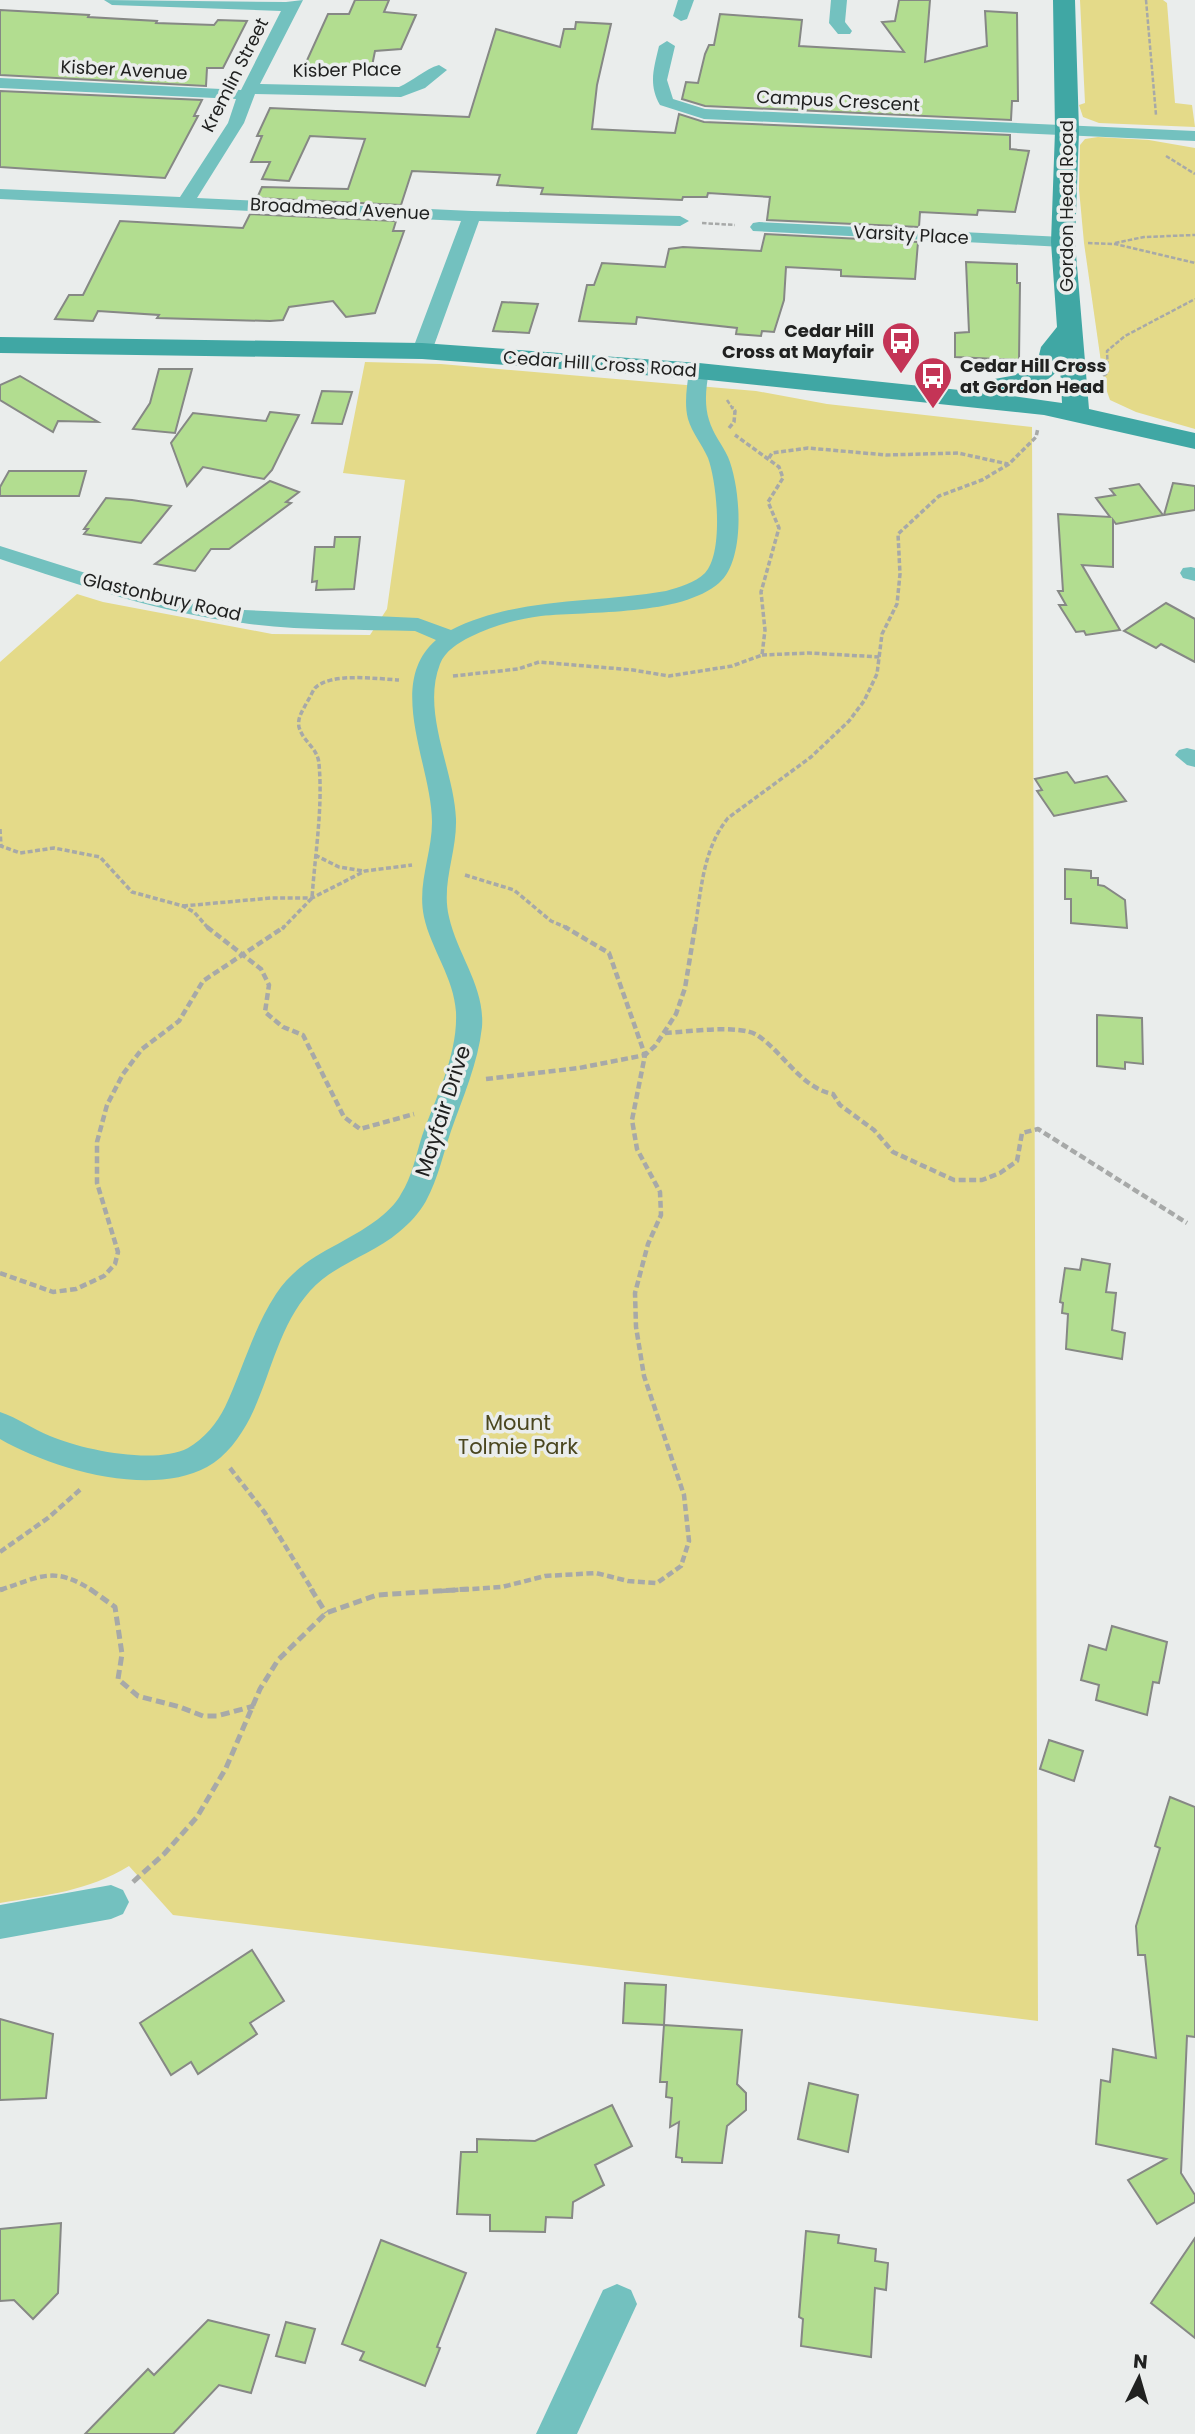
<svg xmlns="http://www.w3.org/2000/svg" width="1195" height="2434" font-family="Poppins,sans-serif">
	<rect width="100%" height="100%" fill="#eaedec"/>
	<g fill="#e4da89">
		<path d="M1080,0H1163L1167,3L1175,103L1192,105L1195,127L1099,123L1083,117L1079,105L1085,103Z"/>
		<path d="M1098,137L1149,140L1195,148V429L1136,412L1110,400L1104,383L1084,243L1079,189L1080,145L1085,139Z"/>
		<path d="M365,362L441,364L756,391L827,404L1032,427L1038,2021L173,1915L129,1866C88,1891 47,1895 0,1903V662L77,594L103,602L272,634L370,635L387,609L405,480L343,473Z"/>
	</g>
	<g fill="#b2dd90" stroke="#868885" stroke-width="2">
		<path d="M355,0H389L384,12L416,15L401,49L375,51L372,66L304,67L328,14H349Z"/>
		<path d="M899,0H930L925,62L987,46L985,11L1017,13L1018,101H1012L1011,120L705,106L682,99L686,82L698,83L705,54L709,45H714L720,14L802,20L799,46L904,52L882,22L895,21Z"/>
		<path d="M0,10L89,15L88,17L157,21L156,23L214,25L218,20L247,21L223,68H207L206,86L0,75Z"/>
		<path d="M576,22L611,24L597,85L592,129L675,133L679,114L704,122L1010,135V149L1029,151L1015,212L978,210L977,215L920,212L919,227L767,220L770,197L708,193L707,197H683L682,200L541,194L543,188L497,185L500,175L412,171L401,205L257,198L262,187L348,189L365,139L310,136L289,181L262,179L270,162H251L262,136H257L270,108L469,117L496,29L560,47L564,29H575Z"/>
		<path d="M0,91L202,100L194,116H198L165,178L0,167Z"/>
		<path d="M250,214L396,221L393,231H404L375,313L346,317L333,301L289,307L283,320L270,321L157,318L159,315L98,311L93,321L55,319L69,295H83L120,221L243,228Z"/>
		<path d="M765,234L918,242L915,279L841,276V270L786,267L784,300L774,332L762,331L761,336L736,334L737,328L637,317L636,324L579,321L587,285H594L602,263L665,267L669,249L683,247L761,251Z"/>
		<path d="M966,262L1017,264V283H1020L1019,360L955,357V333L969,332Z"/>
		<path d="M502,302L538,304L529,333L493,331Z"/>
		<path d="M159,369H192L175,433L133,429L150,403Z"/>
		<path d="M20,376L98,422L58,421L53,432L0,400V385Z"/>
		<path d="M322,391L352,392L342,424L312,423Z"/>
		<path d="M270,412L299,415L272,470L264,479L203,467L187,486L171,443L193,413L266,421Z"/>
		<path d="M9,471H86L79,496H0V487Z"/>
		<path d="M270,481L299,492L286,502L291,503L229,549H211L195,571L155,564Z"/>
		<path d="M1173,483L1195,486V510L1164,515Z"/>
		<path d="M1139,484L1163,515L1116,524L1113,520V567L1082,565L1120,630L1086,635L1084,631L1076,632L1059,605H1066L1058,591H1063L1058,514L1110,517L1096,498L1115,495L1110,489Z"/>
		<path d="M106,498L132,500L171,506L141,543L84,534L88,529H84Z"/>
		<path d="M335,537H360L354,589L316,590L317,581L312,582L315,547H334Z"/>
		<path d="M1166,603L1195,619V662L1161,644L1156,648L1124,631Z"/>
		<path d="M1067,772L1075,783L1107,776L1126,801L1054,816L1037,791L1042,790L1035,779Z"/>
		<path d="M1065,869L1091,871V878H1098V885L1104,886L1125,900L1127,928L1071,923V899H1065Z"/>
		<path d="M1097,1015L1142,1018L1143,1064L1125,1062V1069L1097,1066Z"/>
		<path d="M1082,1259L1110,1264L1106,1292L1116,1293L1112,1330L1125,1333L1122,1359L1066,1349L1068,1314L1062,1313L1063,1303L1060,1302L1065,1268L1080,1270Z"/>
		<path d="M1112,1626L1167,1642L1159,1683L1153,1682L1147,1715L1096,1700L1099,1685L1081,1680L1089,1645L1106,1650Z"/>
		<path d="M1049,1740L1083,1751L1074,1781L1040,1769Z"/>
		<path d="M1170,1797L1195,1807V2037L1187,2036L1181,2173L1195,2195V2202L1157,2224L1128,2180L1166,2159L1096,2144L1101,2080L1110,2082L1113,2049L1156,2058L1145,1955H1138L1136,1926L1160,1848L1155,1846Z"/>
		<path d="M252,1950L284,2001L250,2023L257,2034L198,2074L191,2062L171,2075L140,2023Z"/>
		<path d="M625,1983L666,1985L664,2025L623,2023Z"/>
		<path d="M0,2019L53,2034L46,2098L0,2100Z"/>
		<path d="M664,2025L742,2030L737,2084L746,2093V2110L727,2126L722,2163L682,2162V2158L676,2157L679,2122L670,2127L672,2098L666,2097L667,2082H660Z"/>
		<path d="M809,2083L858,2095L848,2152L798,2139Z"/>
		<path d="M612,2105L632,2146L595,2165L604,2185L573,2202L572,2218L546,2217L545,2232L490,2231V2215L457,2214L461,2152H477V2139L535,2141Z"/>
		<path d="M61,2223L58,2293L33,2319L14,2300L0,2301V2229Z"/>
		<path d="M806,2231L839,2235L838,2243L876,2249L875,2261L888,2263L886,2290L875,2288L871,2357L801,2346L803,2319L799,2317Z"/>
		<path d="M1195,2238V2338L1151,2303Z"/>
		<path d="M381,2240L466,2273L437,2347L440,2348L425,2386L360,2360L364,2352L342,2344Z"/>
		<path d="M208,2320L269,2335L251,2393L219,2385L173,2434H85L148,2369L154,2375Z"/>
		<path d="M286,2322L315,2329L305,2363L276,2356Z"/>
	</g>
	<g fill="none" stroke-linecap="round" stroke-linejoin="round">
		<g stroke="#a7a9a8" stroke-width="2.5" stroke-dasharray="4.5 2" stroke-linecap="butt">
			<path d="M1146,0L1156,115"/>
			<path d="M1166,156L1195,174"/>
			<path d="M702,223L735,225"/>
			<path d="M1088,243L1115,244L1195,263"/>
			<path d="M1115,243L1144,237L1195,235"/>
			<path d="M1103,376L1108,373L1107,351L1125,336L1195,299"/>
			<path d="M727,400L733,409"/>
		</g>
		<g stroke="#a7a9a8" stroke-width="3.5" stroke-dasharray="5 2.5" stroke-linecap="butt">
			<path d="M729,428L734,422L735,411L732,407"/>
			<path d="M769,458L772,453L808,448L886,455L958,453L1008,464"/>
			<path d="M762,655L809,653L880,657"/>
			<path d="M453,676L518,669L539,662L633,670L669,676L732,666L762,655L765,630L761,592L779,528L768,502L783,478L779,467L735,435"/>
			<path d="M0,829L1,846L20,853L54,848L100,857L132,892L183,906L194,912L209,929"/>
			<path d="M315,855L339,867L364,871"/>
			<path d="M465,875L514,890L551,921L570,929"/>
			<path d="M183,906L271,898H312L365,871L412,865"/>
			<path d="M282,929L312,898C315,854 323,808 319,764C318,748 303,742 299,727C297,718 303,710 307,702C310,698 312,692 315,688C331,672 378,679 399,680"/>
			<path d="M695,929C701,890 703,849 728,818L811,757L849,721L864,701L877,674L882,634L897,604L900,574L898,534L939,496L982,480L1009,464L1036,437L1038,428"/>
		</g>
		<g stroke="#a7a9a8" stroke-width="4.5" stroke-dasharray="7 3.5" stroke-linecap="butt">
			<path d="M207,927L261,969L269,985L265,1012L283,1027L303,1035L344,1117L360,1129L414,1114"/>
			<path d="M665,1033C687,1032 739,1024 757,1035C784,1053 801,1088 833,1094L840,1105L874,1130L893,1152L954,1180H982L1000,1173L1017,1161L1022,1133L1038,1129L1187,1223"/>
			<path d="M486,1079L579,1068L645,1055L609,953L565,927"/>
			<path d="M0,1273L53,1292L76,1289L104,1276L115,1264L118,1252L97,1183V1142L107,1105L123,1074L142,1049L179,1021L203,981L284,927"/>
			<path d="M230,1468L265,1513L313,1591"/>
			<path d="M0,1552L48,1518L82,1488"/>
			<path d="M0,1590C40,1577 54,1565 93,1591"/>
			<path d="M441,1591L502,1587L545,1576L596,1573L628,1581L657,1583L681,1566L689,1541L684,1495L644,1376L636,1327L635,1293L648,1244L661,1215L660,1192L637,1149L632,1120L645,1055L655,1046L676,1014L685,988L695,927"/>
		</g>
		<g stroke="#a7a9a8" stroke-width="5" stroke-dasharray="9 4.5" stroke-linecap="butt">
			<path d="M90,1589L115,1607L122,1654L118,1679L138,1696L180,1707L203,1716H217L254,1706"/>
			<path d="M311,1589L326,1613"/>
			<path d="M0,1590L3,1589"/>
			<path d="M133,1882L164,1854L197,1817L226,1768L260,1689L278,1660L326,1613L377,1595L469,1589"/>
		</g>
		<g fill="#73c1bf" fill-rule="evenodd">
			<path d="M104,0L286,2L303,0L260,84L399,87C413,81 425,69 439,65L447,70L425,88L401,97L255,94L244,123L197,198L472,211L680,216L689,221L680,226L479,221L432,351L422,357L412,351L461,221L0,199V189L180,197L228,123L236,99L0,88V78L241,90L281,11L112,5Z"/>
			<path d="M678,0H694L687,19L681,21L673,16Z"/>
			<path d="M831,0H847L845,22L852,31L850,34H838L829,23Z"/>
			<path d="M667,41L675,46L667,80L673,99L705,109L1195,131V141L704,119L660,105C648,84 654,68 659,46Z"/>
			<path d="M759,222L1063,237L1072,242L1063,247L753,231L750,227L753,223Z"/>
			<path d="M699,365L709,371C706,387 704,404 709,420C713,434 722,444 728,457C741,488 746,560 719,583C681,616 590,611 541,616C517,619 492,626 470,637C458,643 445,651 440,664C421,713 454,769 456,819C457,853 441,884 449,917C458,956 485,987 482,1027C478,1063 463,1097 451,1131C443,1154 438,1179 426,1201C419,1213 410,1223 399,1232C372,1255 334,1264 310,1291C278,1327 271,1376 250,1418C240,1437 226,1457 207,1467C150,1498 52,1469 0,1439V1412C18,1418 33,1429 50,1436C83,1450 155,1465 188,1448C204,1439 217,1423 225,1407C243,1369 253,1329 276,1294C304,1252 346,1246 383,1215C390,1209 397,1202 401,1194C412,1177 416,1155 422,1136C436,1097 458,1054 456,1012C454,978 431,949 424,917C417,884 432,854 432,822C432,766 385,684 436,640L415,631C358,629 299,631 243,623C160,613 79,585 0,559V546L95,576L177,598L244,610L418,618L451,630C518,596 594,604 666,591C679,587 695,583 705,573C724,553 717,482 708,458C702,444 692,433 688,419C684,403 687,387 689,371Z"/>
			<path d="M1191,567L1195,568V581L1183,578L1180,573L1183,568Z"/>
			<path d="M1187,748L1195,750V767L1187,765L1175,755L1179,750Z"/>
			<path d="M111,1885L123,1890L129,1902L123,1914L111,1919L0,1939V1905Z"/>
			<path d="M617,2284L631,2290L637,2304L577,2434H536L603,2290Z"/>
		</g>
		<path fill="#40a7a4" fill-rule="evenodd" d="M1053,0H1075L1079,131L1075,242L1089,409L1195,433V449L1044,415L699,379L422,359L0,353V337L422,343L699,363L969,391L972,383L1011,376L1029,369L1037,363L1041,347L1057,327L1051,242L1055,131ZM1060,367L1062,403L998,394C1020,391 1047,387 1060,367Z"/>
	</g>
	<defs>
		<symbol id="bus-pin" viewBox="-11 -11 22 30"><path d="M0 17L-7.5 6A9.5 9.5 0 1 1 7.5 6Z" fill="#c43456" stroke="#eaedec"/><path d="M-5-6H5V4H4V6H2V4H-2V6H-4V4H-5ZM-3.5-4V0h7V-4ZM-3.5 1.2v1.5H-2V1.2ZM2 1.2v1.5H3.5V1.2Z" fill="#fff"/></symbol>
	</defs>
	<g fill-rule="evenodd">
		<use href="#bus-pin" x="879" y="319" width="44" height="60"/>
		<use href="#bus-pin" x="911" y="354" width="44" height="60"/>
	</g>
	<g text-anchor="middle" stroke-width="7" stroke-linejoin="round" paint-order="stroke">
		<g font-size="18" fill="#202120" stroke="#eaedec">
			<text transform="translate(124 70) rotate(3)" y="6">Kisber Avenue</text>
			<text transform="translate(347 70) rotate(-1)" y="6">Kisber Place</text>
			<text transform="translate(235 75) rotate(-63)" y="6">Kremlin Street</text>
			<text transform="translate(838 101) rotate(3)" y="6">Campus Crescent</text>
			<text transform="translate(1067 206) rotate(-90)" y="6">Gordon Head Road</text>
			<text transform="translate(340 209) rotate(3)" y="6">Broadmead Avenue</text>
			<text transform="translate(911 235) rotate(3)" y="6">Varsity Place</text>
			<text transform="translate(600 364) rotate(4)" y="6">Cedar Hill Cross Road</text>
			<text transform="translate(162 597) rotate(13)" y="6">Glastonbury Road</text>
		</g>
		<g font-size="18" font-weight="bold" fill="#202120" stroke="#eaedec" text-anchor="end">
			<text x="874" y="337">Cedar Hill<tspan x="874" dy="21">Cross at Mayfair</tspan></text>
			<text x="960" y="372" text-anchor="start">Cedar Hill Cross<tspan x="960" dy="21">at Gordon Head</tspan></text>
		</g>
		<g font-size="21" fill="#202120" stroke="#eaedec">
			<text transform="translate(443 1111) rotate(-72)" y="7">Mayfair Drive</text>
		</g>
		<g font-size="21" fill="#4a461f" stroke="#eaedec">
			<text x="518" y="1430">Mount<tspan x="518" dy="24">Tolmie Park</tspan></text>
		</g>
	</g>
	<g transform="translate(1139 2378) rotate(5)" stroke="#eaedec" stroke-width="5" paint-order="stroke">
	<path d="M0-5L12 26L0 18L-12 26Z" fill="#202120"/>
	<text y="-10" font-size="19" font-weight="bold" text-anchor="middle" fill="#202120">N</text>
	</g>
</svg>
